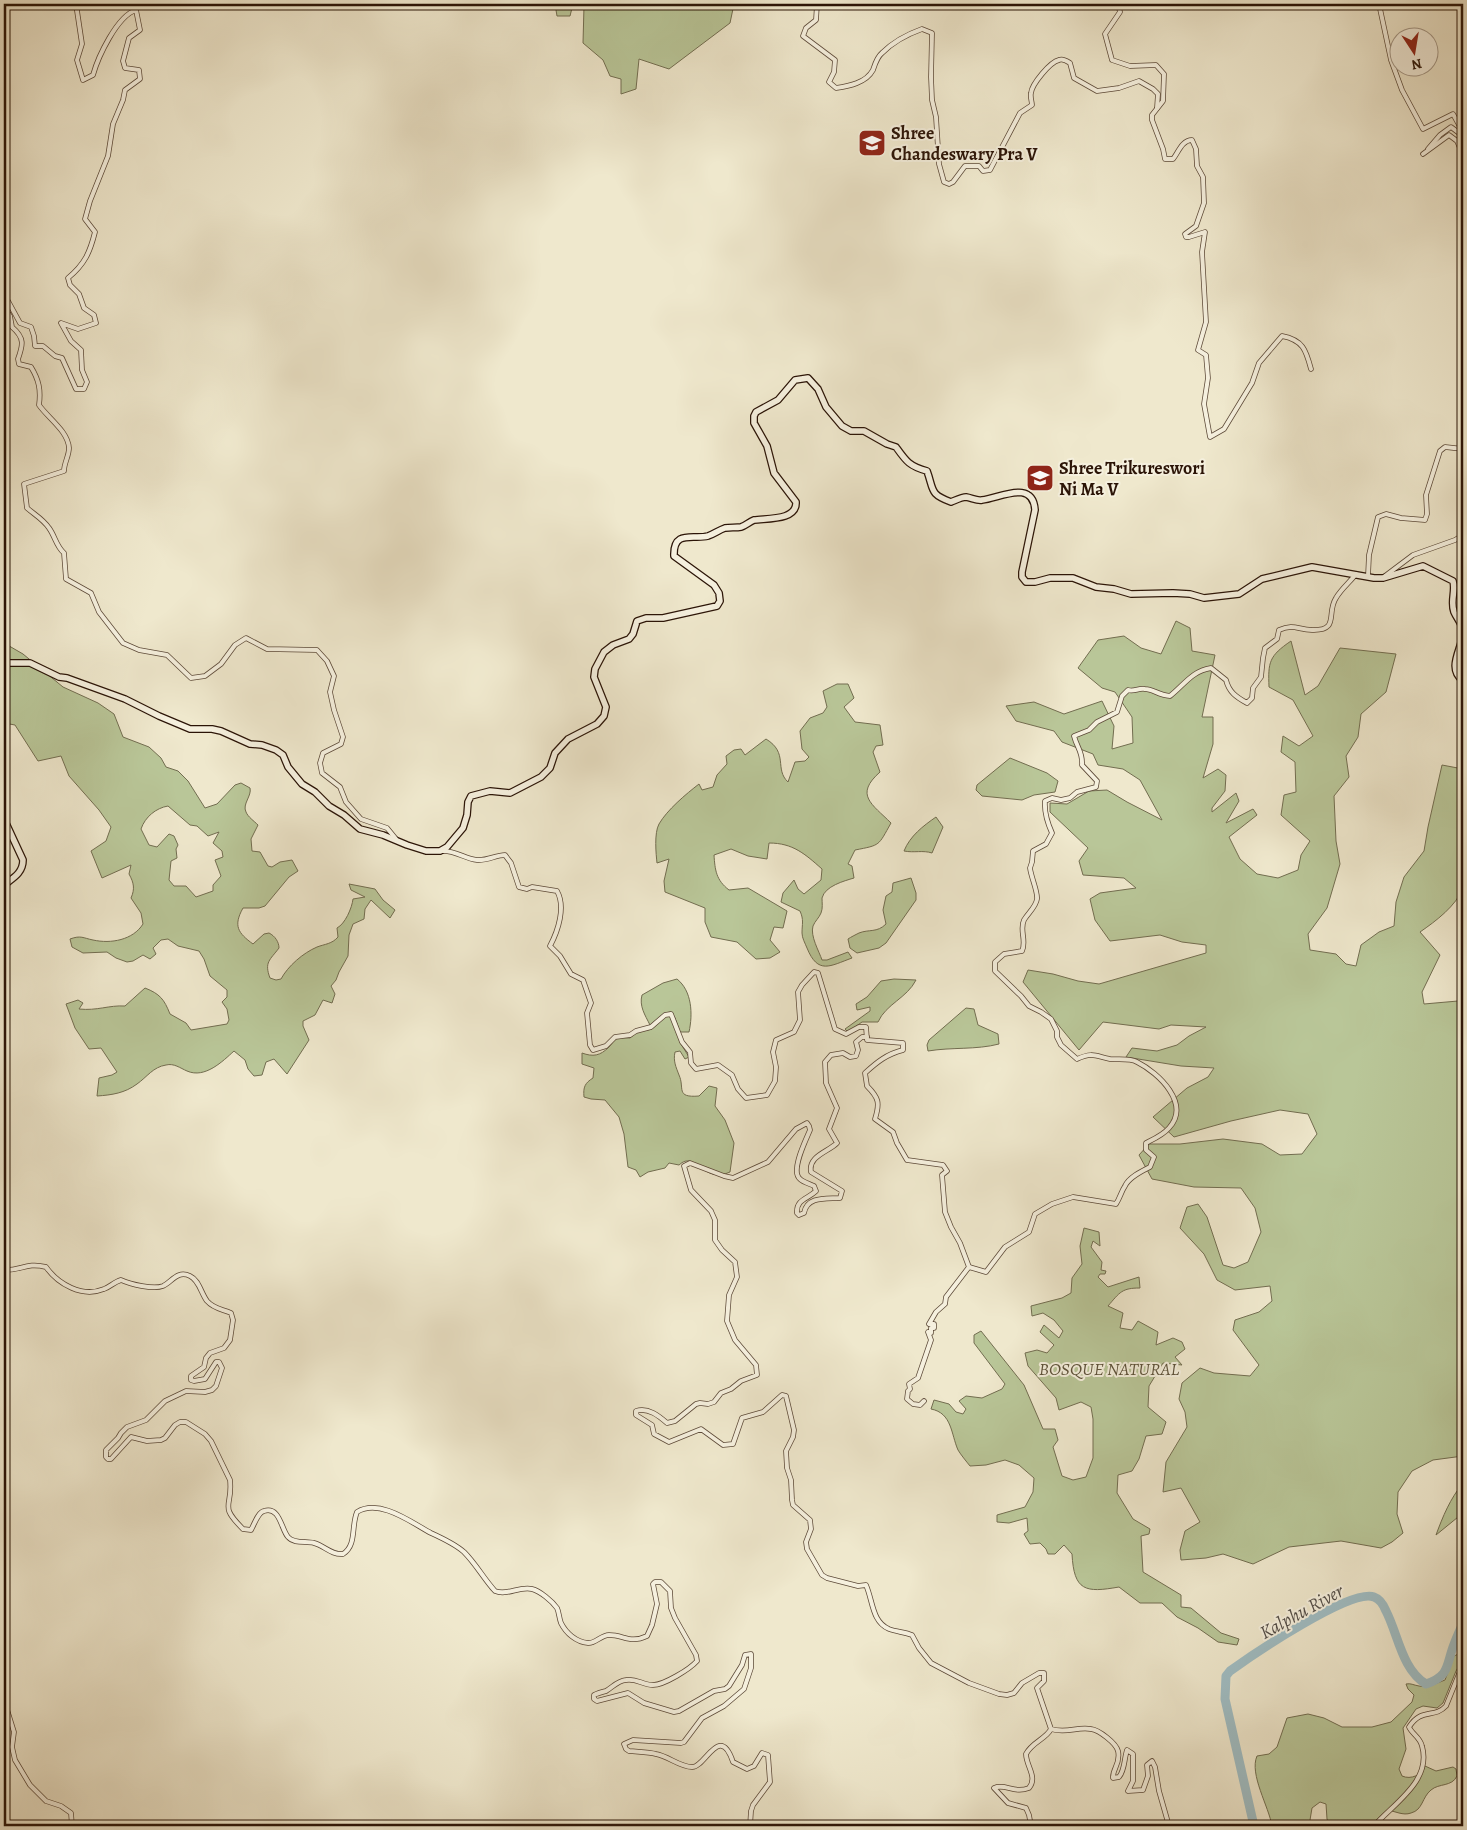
<svg xmlns="http://www.w3.org/2000/svg" width="1467" height="1830" font-family="Alegreya,serif">
	<rect width="100%" height="100%" fill="#efe8cd"/>
	<filter id="stains"><feTurbulence type="fractalNoise" baseFrequency=".004" numOctaves="4"/><feColorMatrix values="0 0 0 0 .2 0 0 0 0 .09 0 0 0 0 .02 0 0 0 .5 -.17"/></filter>
	<radialGradient id="worn" r=".72"><stop offset=".6" stop-color="#630" stop-opacity="0"/><stop offset="1" stop-color="#630" stop-opacity=".3"/></radialGradient>
	<g fill="#b9c698" stroke="#726d50" fill-rule="evenodd">
		<path d="M555,4H573L570,16H557Z"/>
		<path d="M582,4H734L730,23L669,69L639,59L636,89L621,94V79L610,76L603,60L583,43L584,6Z"/>
		<path d="M1176,621L1190,628L1192,651L1215,655L1202,717H1213V744L1203,778L1218,769L1226,775L1225,791L1212,808V812L1236,793L1239,801L1226,823L1253,809L1257,815L1229,837L1240,859L1257,874L1278,878L1298,870L1301,855L1310,841L1281,815L1284,795L1296,792L1295,762L1281,752L1283,736L1299,746L1313,736L1293,700L1269,687C1268,662 1269,656 1291,641L1305,695L1318,686L1340,648L1396,654L1386,692L1361,714L1358,737L1346,756L1349,777L1334,796L1336,841L1340,864L1327,908L1308,934L1310,950L1336,954L1346,964L1356,966L1361,945L1379,932L1394,926L1396,902L1404,877L1424,851L1428,827L1442,765L1463,769V888C1456,906 1436,921 1420,932L1440,955L1422,992L1424,1004L1458,1001L1463,1009V1456L1433,1460L1412,1471L1398,1492L1397,1514L1403,1533L1392,1542L1381,1548L1341,1541L1289,1547L1253,1564L1223,1554L1206,1558L1181,1560L1180,1550L1185,1531L1200,1522L1181,1488L1163,1492L1166,1462L1187,1427L1185,1412L1179,1399L1182,1383L1200,1368L1214,1373L1250,1376L1259,1365L1233,1330L1235,1320L1259,1312L1272,1301L1270,1286L1235,1290L1217,1280L1204,1254L1180,1228L1187,1207L1198,1204L1207,1217L1223,1265L1234,1268L1248,1262L1261,1232L1255,1208L1241,1188L1194,1187L1152,1179L1139,1155L1149,1144H1180L1223,1139L1262,1144L1280,1155L1302,1154L1317,1134L1308,1114L1280,1110L1231,1121L1174,1137L1153,1117L1187,1088L1208,1077L1214,1068L1181,1066L1126,1057L1132,1048L1157,1051L1177,1045L1189,1036L1206,1027L1171,1025L1159,1029L1103,1022L1079,1050L1023,982L1028,970L1053,974L1078,981L1099,984L1206,953V945L1182,942L1160,935L1110,941L1095,920L1090,899L1100,893L1136,888L1124,878L1083,875L1079,861L1088,848L1050,812V803L1067,804L1089,791L1107,790L1127,802L1162,820L1140,780L1123,769L1098,765L1093,754L1062,742L1054,731L1016,721L1006,706L1034,702L1064,714L1102,701L1114,726L1112,749L1133,743L1132,717L1115,692L1102,688L1078,668L1098,640L1124,636L1141,648L1161,654Z"/>
		<path d="M4,643L23,654L63,687L98,703L114,714L123,737L149,747L161,758L166,767L178,771L188,781L205,808L217,804L235,785L241,783L250,788C252,796 242,804 246,812C248,817 254,821 258,825L251,839L252,851L260,852L268,866L272,867L280,862L292,860L298,871L289,877L265,906L259,908H243C233,926 238,933 253,944L264,934L269,933C275,936 279,942 279,948C270,960 264,962 270,978L276,980L281,979C288,966 303,953 317,947C325,944 332,944 338,937L337,928C345,924 352,908 353,899L365,897L351,890L349,884L375,889L383,900L395,910L390,918L371,900L365,909L364,919L353,924L349,935L348,956L339,972L336,980L331,986L335,994L332,1003L323,1000L315,1015L303,1021V1026L309,1040L287,1074L274,1059L266,1062L262,1075L254,1076L248,1069L245,1060L234,1051C223,1061 205,1079 187,1071C180,1068 174,1063 166,1065C153,1067 147,1077 137,1084C125,1093 112,1095 97,1096L99,1078L112,1075L117,1072L101,1048L89,1049L75,1028L66,1004L78,1000L83,1003L79,1009C97,1011 109,1005 125,1006L145,988C160,994 164,999 170,1014L186,1023L191,1030L227,1024L229,1020L227,1009L222,1002L227,997V990L210,976L204,959L199,951L178,946L168,939L161,940L153,948L156,954L150,959L143,955L133,961L127,962L116,958L107,952L83,953L72,947L70,939C81,935 83,938 93,940C111,944 133,940 143,924L141,913L131,898C135,889 134,883 129,874L131,865L102,878L91,851L106,841L111,827L99,810L69,776L61,756L38,761L15,725L4,723ZM168,806L190,825L197,826L208,836L219,832L213,843L222,851L223,857L215,860L221,876L213,885V891L196,897L186,886H174L169,880L171,861L177,858L176,849L178,845L174,836L169,834L157,847L149,845L141,829C145,817 156,808 168,806Z"/>
		<path d="M837,684H848L854,698L844,707L855,722L880,725L883,745L876,746L873,752L880,772C854,795 872,804 891,823C878,846 881,845 855,850L848,864L852,866L854,878C844,881 825,886 822,898C822,903 823,908 821,913C819,918 815,921 813,926C810,936 819,951 822,960H827L848,952L852,958C830,966 818,975 807,948C805,943 802,938 802,933C802,924 804,920 800,911L781,902L783,893L794,880L798,889L804,894L821,880L822,869C805,854 793,843 769,843L767,859L748,856L731,849L714,855C715,870 716,880 729,890L748,888L787,911L783,928L774,927L770,940L780,952L770,958L756,959L737,942L711,937L705,922V908L665,892L664,881L669,859L657,863C656,854 654,833 659,824C667,810 686,794 699,784L702,790L713,787L717,775L727,764L726,756L734,750L741,749L745,755L766,739C789,753 774,769 788,782L795,762L805,761L809,757L802,749L800,731L810,718L823,713L827,707L823,691Z"/>
		<path d="M1010,758L1047,773L1058,781L1055,792L1034,795L1022,800L982,796L976,790L977,785Z"/>
		<path d="M936,817L943,827L932,853C923,850 914,853 904,851C910,836 923,826 936,817Z"/>
		<path d="M911,878L916,893V900L886,943L879,948L857,953L850,948L848,939C851,937 855,935 859,933C869,929 877,933 886,924L883,910L886,896L892,892L893,883Z"/>
		<path d="M677,979C692,991 693,1014 689,1032H680L675,1018L671,1012L665,1013L650,1025C645,1015 639,1006 642,995L663,983Z"/>
		<path d="M894,979L916,980C907,998 886,1004 878,1022H862L848,1032L845,1029L870,1011V1007L857,1010L856,1004L867,997L881,981Z"/>
		<path d="M966,1008L974,1009L978,1025L998,1034L999,1044C976,1050 952,1047 928,1051L927,1045L929,1040Z"/>
		<path d="M667,1015L671,1017L681,1044L689,1057L685,1059L680,1051L675,1052C673,1061 676,1067 679,1075C685,1088 675,1098 699,1096L709,1086L717,1088L715,1106L725,1120L734,1143L730,1172C703,1185 696,1149 679,1165L669,1163L665,1168L648,1172L640,1177L636,1170L628,1167L624,1134L619,1117L605,1100L591,1099L584,1097C583,1087 585,1083 593,1078L594,1068L582,1064V1053C593,1057 600,1056 609,1047C612,1044 613,1040 618,1038C621,1037 626,1038 630,1038L637,1032L652,1029Z"/>
		<path d="M1084,1228L1099,1232L1100,1246L1093,1241L1091,1247L1102,1262L1101,1270L1106,1271L1105,1274H1100L1098,1277L1108,1287L1139,1277L1140,1288C1122,1288 1120,1292 1108,1306L1123,1313L1120,1328L1132,1330L1138,1321L1158,1332L1156,1345L1173,1338L1182,1342L1185,1349L1175,1357L1182,1365L1163,1363L1149,1386L1148,1407L1166,1422L1162,1434L1146,1436L1139,1459L1132,1471L1118,1475L1117,1493L1133,1519L1150,1529L1149,1534L1141,1536L1143,1572L1181,1595V1607L1191,1608L1221,1633L1239,1639L1237,1645L1218,1642L1198,1628L1177,1617L1162,1603H1140L1119,1587C1085,1593 1074,1591 1072,1554L1064,1545L1055,1554H1048L1046,1549L1040,1543L1030,1544L1024,1534L1028,1531L1027,1518L1009,1523L997,1522V1515L1025,1507L1033,1492L1034,1478L1019,1465L1005,1460L986,1465L970,1466C966,1461 961,1455 958,1450C951,1434 952,1413 931,1409L934,1400L949,1404L956,1412L963,1414L966,1409L959,1401L966,1396L982,1398L1002,1389L1005,1384L974,1343V1335L981,1331L1024,1385L1043,1429H1055L1058,1440L1053,1447L1062,1476L1073,1480L1086,1477L1093,1458V1419L1091,1407L1081,1402L1059,1410L1056,1398L1028,1366L1025,1353L1037,1350L1047,1353L1054,1345L1040,1332L1044,1325L1059,1338L1063,1331L1054,1320L1043,1313L1032,1316L1031,1306L1062,1298L1071,1293L1072,1278L1082,1264L1080,1246Z"/>
		<path d="M1463,1483V1513L1436,1535C1443,1516 1450,1499 1463,1483Z"/>
		<path d="M1463,1652V1659L1456,1671L1443,1703L1437,1708L1423,1706L1416,1709L1403,1728L1406,1749L1399,1769L1402,1776C1411,1780 1422,1775 1425,1766L1436,1771L1453,1767L1456,1769L1457,1776C1452,1787 1439,1783 1431,1790C1422,1797 1423,1810 1411,1813C1403,1816 1395,1811 1387,1810L1371,1825L1366,1826L1329,1824L1327,1819L1326,1804L1320,1802L1312,1808L1309,1826H1272C1269,1807 1249,1774 1257,1756L1269,1754L1277,1747L1287,1718L1308,1714L1324,1718L1342,1727H1372L1391,1722L1412,1702L1414,1695L1408,1689L1406,1684C1411,1683 1413,1685 1419,1686C1427,1688 1437,1683 1445,1680L1454,1656Z"/>
	</g>
	<g fill="none" stroke-linecap="round" stroke-linejoin="round">
		<path stroke="#a0bdc3" stroke-width="9" d="M1254,1826L1225,1699L1226,1676L1230,1671C1252,1655 1351,1588 1374,1597C1380,1599 1384,1606 1386,1611C1398,1634 1402,1670 1426,1684C1449,1676 1446,1667 1453,1647C1456,1639 1459,1631 1463,1624"/>
		<defs>
			<g id="street">
				<path d="M817,4L816,20L806,28L803,36L835,60L834,72L829,82L836,88C849,86 866,83 873,70C875,64 877,57 882,53C893,42 908,34 922,29L932,33L931,77L932,100L936,117L939,164L944,182L949,184L953,182L965,166H979L983,171L990,170L1020,113L1032,105C1032,102 1030,97 1031,93C1032,84 1050,62 1059,60C1063,58 1067,61 1070,63L1074,78L1097,91L1119,88L1139,81L1153,89L1158,94L1157,108"/>
				<path d="M1118,4L1120,12L1105,34L1112,60L1130,66L1156,65L1164,74L1163,101L1152,115V120L1163,149L1165,159H1173C1178,153 1182,140 1192,140L1196,149L1197,166L1203,177L1204,203L1196,226L1185,234L1186,237H1189L1205,232L1202,252L1206,322L1198,350L1206,355L1208,378L1204,404L1210,437L1224,429L1252,383L1259,363L1282,336C1303,340 1306,350 1311,369"/>
				<path d="M1379,4L1391,60L1402,90L1423,129L1453,114L1463,132"/>
				<path d="M1428,149L1440,135L1451,127L1463,136"/>
				<path d="M1423,154L1449,135L1457,141L1463,155"/>
				<path d="M4,301H8L20,323L31,327L34,336L35,346H43L55,356L62,358L76,389H84L87,382L82,370L81,350L71,341L61,323L78,329L96,323L94,315L84,308L79,294L70,285L68,278C85,264 90,252 95,232L85,219L90,201L108,156L113,124L123,100L125,90L140,79L139,70L125,68L123,61L129,38L140,30L136,10C117,16 98,57 93,75L83,80L77,60L82,44L76,4"/>
				<path d="M4,307L10,316L12,327C25,338 23,345 18,359L19,364L31,367C39,380 41,390 39,405C48,418 68,431 69,448C69,456 64,463 64,471L24,484L27,508C35,515 43,519 49,528C55,536 56,546 64,553L66,579L91,593L99,612L123,643L139,650L167,655L191,678L205,676L221,664L235,645L246,638L267,649L317,650L327,661L334,676L330,692L334,710L343,737L341,744L323,753L320,763L322,773L340,787L346,802L361,819L387,828L396,839"/>
				<path d="M1368,576L1369,555L1378,517L1386,514L1401,518L1425,520L1427,514L1426,495L1440,451L1445,447L1463,449"/>
				<path d="M1385,576L1413,555L1455,540L1463,535"/>
				<path d="M442,851C455,850 465,859 477,860C487,861 496,855 505,855L511,863L519,887L527,889L532,887L557,891C566,907 558,931 550,946L560,956L571,974L583,980L591,1003L587,1013L590,1045L593,1050L606,1046L615,1037L630,1035L636,1031L651,1027L665,1015L671,1014L682,1042L690,1052L691,1063L696,1069L718,1065L732,1075L738,1089L746,1098L767,1095L775,1081L776,1067L773,1052L776,1040L794,1032L800,1020L798,992L802,985L814,972L818,973L835,1029L846,1034L859,1027H866L867,1040L903,1043V1050C887,1054 877,1062 865,1073L867,1086C879,1098 880,1103 875,1119L893,1132L897,1143L907,1160L943,1165L947,1171L942,1175L945,1212L951,1227L960,1243L969,1267L946,1297L945,1304L936,1312L929,1324H934V1328H931V1333L928,1332L931,1340L918,1378L909,1384L910,1389L908,1391L907,1399L913,1404L920,1405L924,1401"/>
				<path d="M867,1037H862L856,1042L858,1050L856,1056L850,1057L843,1053L831,1055L825,1062L826,1083L837,1108L829,1129L837,1143C828,1152 808,1156 811,1172L842,1191L840,1198C826,1199 807,1196 804,1213L799,1215L797,1213C796,1199 808,1199 816,1191L814,1186C810,1184 803,1182 800,1179C790,1171 806,1140 810,1130L809,1126L807,1123L796,1129L768,1162L733,1178L724,1176L690,1163L684,1166L691,1190L711,1211L715,1220V1240L722,1250L735,1262L737,1277L729,1295L727,1321L735,1340L756,1365L757,1375L741,1381L731,1389L721,1393L714,1402L708,1404L700,1403L696,1404L675,1421L667,1423C659,1416 648,1407 636,1411V1415L652,1425L654,1434L669,1442L701,1429L723,1445L733,1444L742,1418L763,1412L782,1395L786,1396L794,1430L793,1437L786,1451L787,1468L791,1480L792,1500L793,1505L810,1520L811,1529L806,1542L807,1549L822,1575L827,1578L858,1586L866,1585C873,1601 872,1622 889,1629C897,1632 905,1632 912,1635L919,1648L931,1663L969,1683L999,1694L1007,1695L1014,1693L1022,1683L1039,1673H1044V1681L1037,1688L1051,1729C1067,1734 1078,1726 1091,1729C1099,1730 1116,1743 1118,1751C1121,1764 1112,1769 1113,1778L1119,1777C1125,1770 1124,1759 1127,1750L1133,1754V1781L1128,1791L1143,1790L1148,1776L1147,1765L1152,1761L1155,1767L1159,1791L1169,1826"/>
				<path d="M969,1267L986,1272L1005,1247L1029,1232L1035,1214L1052,1204L1073,1197L1116,1204C1120,1198 1121,1192 1125,1186C1129,1177 1142,1171 1150,1167L1154,1157L1146,1150V1143C1154,1139 1163,1135 1169,1128C1191,1104 1159,1073 1137,1062C1130,1058 1119,1060 1110,1059C1095,1056 1093,1052 1077,1059L1061,1045L1057,1037V1031L1051,1019L1041,1012L1029,1006L1021,996L995,971V962L1004,954L1022,951C1027,941 1019,930 1024,920C1028,913 1036,907 1037,899C1038,892 1031,877 1030,868L1032,862L1033,851L1046,844L1052,833C1047,822 1044,813 1045,801L1052,798L1061,800L1070,798L1077,792L1096,787L1097,781L1082,765C1083,752 1077,748 1074,736L1089,730L1097,722L1117,712L1122,696L1128,690C1134,692 1138,688 1145,689C1153,689 1158,695 1170,696C1184,685 1192,671 1211,668L1226,680C1229,692 1236,697 1247,703L1252,698L1253,688L1261,677L1263,658L1265,648L1277,639L1279,630C1294,623 1298,630 1312,630C1340,631 1326,613 1336,598C1341,589 1350,582 1356,574"/>
				<path d="M4,1270C21,1271 26,1262 46,1267C58,1284 82,1298 104,1289C110,1287 114,1282 121,1280C130,1284 153,1290 163,1286C172,1282 177,1270 190,1276C199,1280 201,1293 207,1301C214,1309 222,1309 231,1313L233,1320L230,1340L224,1348L210,1353L206,1358L204,1367L191,1376V1380L194,1381L205,1379L216,1362H219L222,1368L216,1386L212,1390L205,1392L186,1391L165,1401L146,1420L127,1427L121,1433L118,1438L106,1450V1457L108,1459H111L131,1437L147,1441L161,1440L165,1438L175,1425L180,1422H186L205,1434L211,1441L230,1480C233,1508 218,1504 243,1529L251,1530C254,1525 258,1512 264,1511C280,1506 281,1529 288,1537C294,1544 306,1541 314,1543C325,1546 331,1555 343,1554C357,1545 351,1526 357,1512C380,1498 412,1523 431,1533C442,1538 455,1544 464,1552C476,1564 484,1579 495,1591C507,1596 519,1586 532,1589C540,1591 552,1601 557,1608C559,1612 559,1618 561,1623C566,1633 576,1642 588,1643C595,1644 601,1635 609,1635C624,1635 630,1644 647,1636L652,1625L657,1604L653,1584L655,1582H661L670,1591L671,1608L675,1618L696,1655L697,1661C690,1669 664,1685 653,1685C643,1685 636,1678 626,1680C617,1681 613,1687 606,1691C602,1692 598,1693 594,1695V1699L597,1701L628,1693L644,1703L674,1712L679,1711L714,1691L725,1689L729,1686L742,1665L745,1655L751,1654V1668L744,1689L724,1706L702,1718L684,1742L681,1743L633,1740L624,1744L626,1749L629,1751C638,1752 648,1752 656,1754C668,1756 680,1767 692,1767C705,1768 720,1722 733,1762L747,1769L754,1766L762,1753L768,1755L770,1782L753,1805L751,1811L750,1826"/>
				<path d="M4,1700L14,1732L12,1747L15,1760L30,1785L46,1801L61,1806L71,1813L72,1826"/>
				<path d="M1031,1826L1029,1815L1026,1808L1008,1803L994,1788C1005,1783 1014,1794 1029,1788C1038,1777 1026,1766 1026,1754C1032,1742 1046,1739 1051,1729"/>
				<path d="M1374,1826C1394,1803 1432,1781 1422,1746C1420,1737 1412,1734 1409,1727C1422,1707 1434,1719 1446,1706L1463,1664"/>
			</g>
			<g id="secondary">
				<path d="M4,663H30L59,677L67,678L125,699L159,716L190,729H212L221,731L250,744L262,745L276,750L283,755L288,767L302,784L315,792L329,806L344,815L360,829L383,835L407,845L426,851H440L447,847L463,828L467,815L468,802L471,796L490,791L510,793L541,777L550,768L555,753L568,739L597,724L604,716L606,707L594,677L595,669L604,652L613,645L629,639L633,634L637,621L646,618H663L717,606L720,601L719,593L714,585L674,556C673,529 694,540 708,536C714,534 719,530 725,528C730,527 736,528 741,527C745,526 749,522 754,520C766,518 797,521 796,502L774,473L767,446L754,423V416L756,412L778,400L795,380L808,378L818,389L826,407L842,426L851,431H864L887,444L896,447C906,461 909,466 927,471C934,490 929,494 951,502C956,500 962,497 966,497C972,498 977,501 982,500C1000,498 1033,479 1035,510L1022,572V577L1026,582H1035L1050,578H1073L1096,587L1114,589L1131,594L1173,593L1190,594L1204,598L1239,594L1262,579L1312,567L1374,578H1383L1423,566L1453,581C1456,591 1450,601 1454,612C1457,619 1463,624 1463,633C1462,649 1446,668 1463,681"/>
				<path d="M4,819L23,860C23,873 13,878 4,885"/>
			</g>
		</defs>
		<use href="#street" stroke="#5c4938" stroke-width="5.5"/>
		<use href="#secondary" stroke="#2b1407" stroke-width="8"/>
		<use href="#street" stroke="#f5f0de" stroke-width="4"/>
		<use href="#secondary" stroke="#f5f0de" stroke-width="5.5"/>
	</g>
	<defs>
		<symbol id="school-square" viewBox="-11 -11 22 22"><rect x="-9" y="-9" width="18" height="18" rx="4" fill="#8f2418" stroke="#f5f0de"/><path d="M0-5L7-2L0 1L-7-2ZM-4 1L0 2.5L4 1V4Q0 6-4 4Z" fill="#fff"/></symbol>
	</defs>
	<g fill-rule="evenodd">
		<use href="#school-square" x="856" y="127" width="32" height="32"/>
		<use href="#school-square" x="1024" y="462" width="32" height="32"/>
	</g>
	<g text-anchor="middle" stroke-width="4" stroke-linejoin="round" paint-order="stroke">
		<g font-size="18" font-weight="bold" fill="#2b1407" stroke="#f5f0de" text-anchor="start">
			<text x="891" y="139">Shree<tspan x="891" dy="21">Chandeswary Pra V</tspan></text>
			<text x="1059" y="474">Shree Trikureswori<tspan x="1059" dy="21">Ni Ma V</tspan></text>
		</g>
		<g font-size="18" font-style="italic" fill="#5d523a" stroke="#f5f0de">
			<text x="1109" y="1375">BOSQUE NATURAL</text>
		</g>
		<g font-size="19" font-style="italic" fill="#544f49" stroke="#f5f0de">
			<text transform="translate(1301 1611) rotate(-29)" y="7">Kalphu River</text>
		</g>
	</g>
	<rect width="1467" height="1830" fill="none" stroke="#efe8cd" stroke-width="20"/>
	<rect x="5" y="5" width="1457" height="1820" fill="none" stroke="#2b1407" stroke-width="2.5"/>
	<rect x="10" y="10" width="1447" height="1810" fill="none" stroke="#2b1407"/>
	<g transform="translate(1414 52) rotate(168)"><circle r="24" fill="#f5f0de" stroke="#a49888"/>
	<path d="M0-4L9 19L0 12L-9 19Z" fill="#8f2418"/>
	<text y="-8" font-size="14" font-weight="bold" text-anchor="middle" fill="#2b1407">N</text>
	</g>
	<rect width="100%" height="100%" filter="url(#stains)"/>
	<rect width="100%" height="100%" fill="url(#worn)"/>
</svg>
